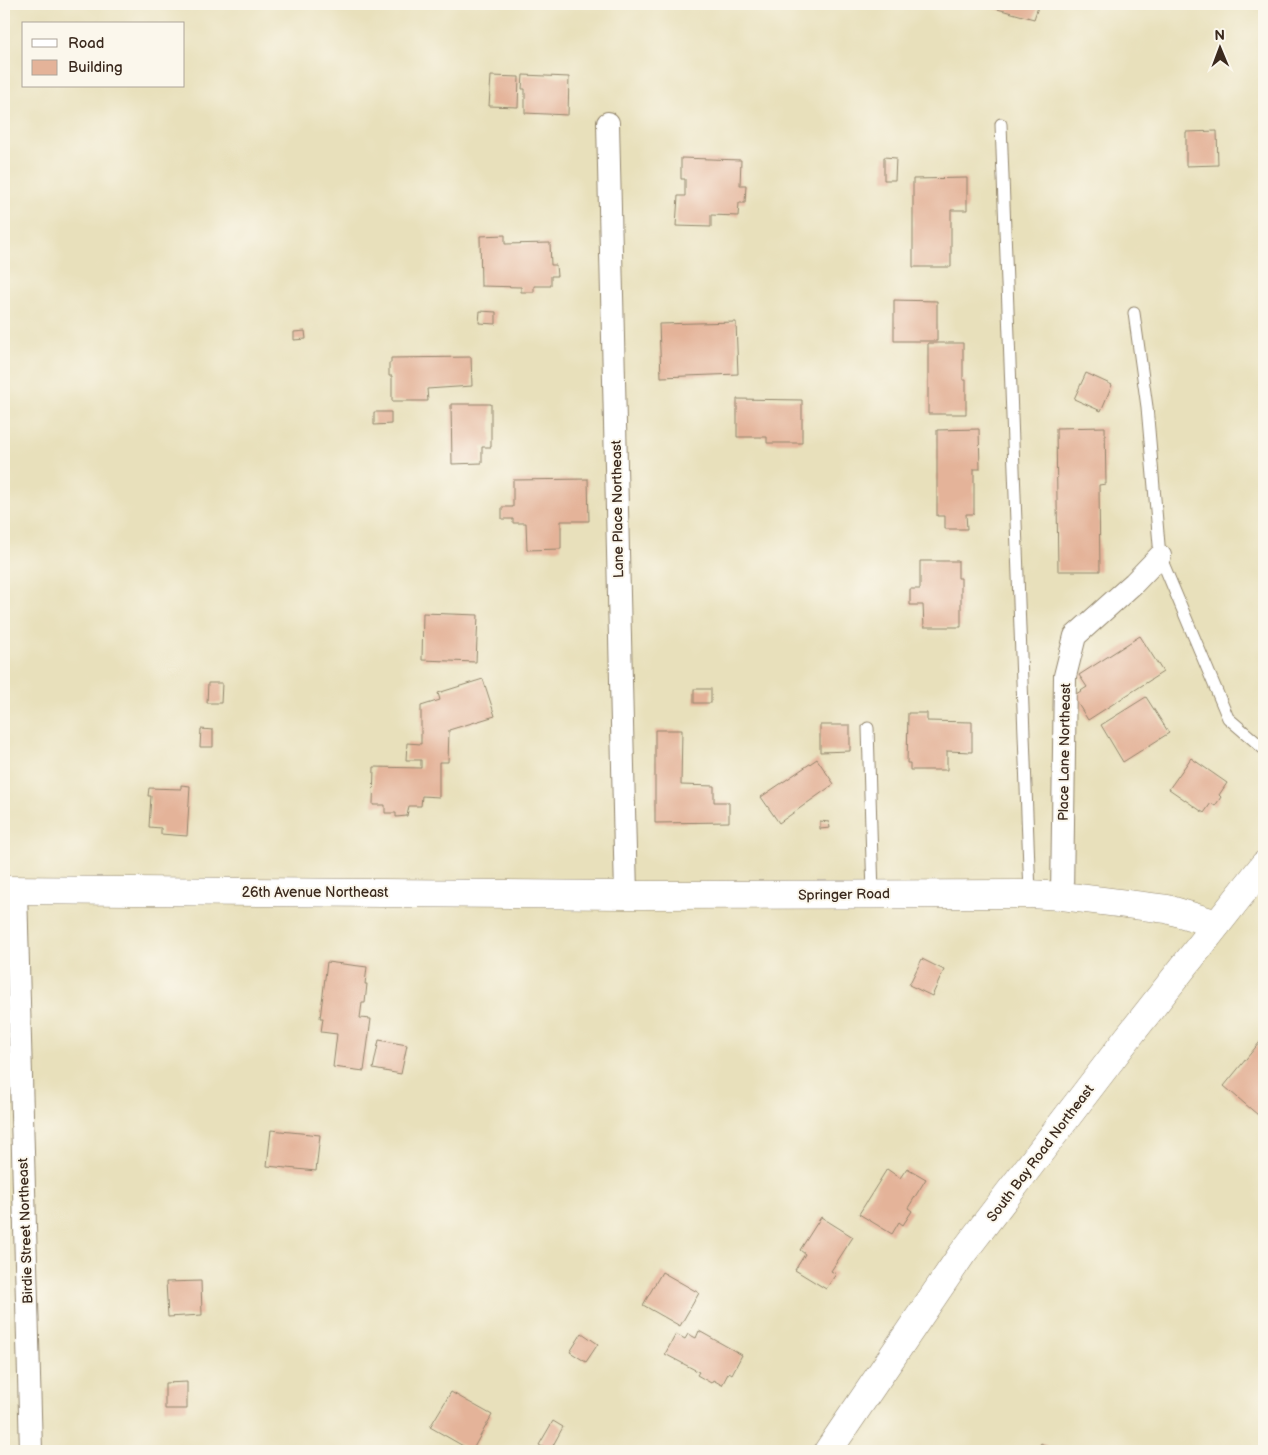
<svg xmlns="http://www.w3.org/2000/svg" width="1268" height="1455" font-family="'Balsamiq Sans',sans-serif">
	<rect width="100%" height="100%" fill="#fbf7ec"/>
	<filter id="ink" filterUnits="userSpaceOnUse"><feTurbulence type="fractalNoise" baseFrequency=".02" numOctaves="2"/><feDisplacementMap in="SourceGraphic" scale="10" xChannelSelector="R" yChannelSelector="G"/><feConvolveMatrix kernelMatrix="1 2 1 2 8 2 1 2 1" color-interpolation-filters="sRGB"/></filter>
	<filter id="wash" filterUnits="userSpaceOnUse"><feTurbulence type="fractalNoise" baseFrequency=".0096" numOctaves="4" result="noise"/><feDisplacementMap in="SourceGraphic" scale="20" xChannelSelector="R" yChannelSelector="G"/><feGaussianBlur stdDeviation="1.12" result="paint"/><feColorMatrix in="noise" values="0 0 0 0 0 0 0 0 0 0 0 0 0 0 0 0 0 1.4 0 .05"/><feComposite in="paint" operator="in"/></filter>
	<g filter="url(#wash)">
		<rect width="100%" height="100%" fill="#e8e0bb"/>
		<g id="blocks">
			<g fill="#e4b399">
				<path d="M979,4H1039L1034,19Z"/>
				<path d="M523,75L569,77L568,115L525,113V89H522Z"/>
				<path d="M491,76L519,77L518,107L489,106Z"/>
				<path d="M1217,131L1218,165L1186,166V132Z"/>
				<path d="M884,157L896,158L895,180H884Z"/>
				<path d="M681,158L741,160L740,185H746L745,203H739L738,216L711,215V227L676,226L678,196H685V179H681Z"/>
				<path d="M967,178V210H951V267H913V179Z"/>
				<path d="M505,235V244L550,243L551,265H556L557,276H551V286H534V292H521V287L481,286L480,236Z"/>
				<path d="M894,300L937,301V341H894Z"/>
				<path d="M480,311L496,312V324L479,323Z"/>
				<path d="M736,322L738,374L661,377L659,324Z"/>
				<path d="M305,331L306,339L294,340V332Z"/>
				<path d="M928,343H963V380H966V414H928Z"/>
				<path d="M471,357L472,386L427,389L428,401H392V376H389V363H391V358Z"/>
				<path d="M1086,373L1112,385L1101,411L1074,399Z"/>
				<path d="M737,399L802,400V443H767V437H737Z"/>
				<path d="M451,404H491V447H482V463L452,464Z"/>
				<path d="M374,412H391V424L374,425Z"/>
				<path d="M1105,427L1106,484L1099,485L1100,571H1058L1056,428Z"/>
				<path d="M979,429L980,469H974V514H966L967,529H945V516H937V430Z"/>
				<path d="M588,479L589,521H561V549L527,550L526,523H513V519H502V507H513V480Z"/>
				<path d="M920,561H958V578H961V627H924L923,605H910V589H920Z"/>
				<path d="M423,613L478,615L476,662L422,660Z"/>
				<path d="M1140,636L1163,672L1088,720L1073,696L1087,687L1079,675Z"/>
				<path d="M483,679L495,716L449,730L448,762H439V797L422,796L421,806H409L407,816L396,817V813H385V805H373L374,767L421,768V760H406L407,743L421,744V706L440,700L438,693Z"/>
				<path d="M208,683H222L221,703H207Z"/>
				<rect x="694" y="689" width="17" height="14"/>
				<path d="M1146,697L1169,733L1123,762L1101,725Z"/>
				<path d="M908,713H927V721L972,722V752L947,751V770H910V763H907Z"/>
				<path d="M820,725H850V751L820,752Z"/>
				<path d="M201,729L213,730V747H200Z"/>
				<path d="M655,730H682L681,785L714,786V802H729V822L655,823Z"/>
				<path d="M1191,758L1227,783L1219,795L1221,797L1215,806L1211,803L1204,813L1169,789Z"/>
				<path d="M817,759L834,784L779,823L761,797Z"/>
				<path d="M181,785L190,786L187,836L161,834V828L149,827L151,796H148L149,788L181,789Z"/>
				<path d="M820,821L829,822L830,828L820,829Z"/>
				<path d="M922,959L944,970L932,996L909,985Z"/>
				<path d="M327,962L367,967L365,984H367L365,1003H362L360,1018L371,1019L364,1071L333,1067L337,1034L321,1032L323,1018H320Z"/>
				<path d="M1264,1037V1108L1258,1115L1224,1086Z"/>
				<path d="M379,1040L407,1045L401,1074L373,1069Z"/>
				<path d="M271,1130L320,1135L316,1171L267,1166Z"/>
				<path d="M907,1168L926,1179L908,1208L912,1211L903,1225L899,1222L892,1234L859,1214L887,1169L900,1178Z"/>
				<path d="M821,1217L853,1237L831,1271L836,1274L826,1289L795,1270L805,1254L800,1250Z"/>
				<path d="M662,1272L699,1293L680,1326L643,1305Z"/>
				<path d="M201,1281L202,1315L168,1317L166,1282Z"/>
				<path d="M699,1331L742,1355L732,1374L729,1372L722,1385L713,1380L711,1383L697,1375L699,1372L665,1354L676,1334L685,1339L688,1334L696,1338Z"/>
				<path d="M582,1333L598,1344L586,1362L570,1352Z"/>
				<path d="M187,1382V1409H165V1383Z"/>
				<path d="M451,1392L492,1415L472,1451L430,1427Z"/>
				<path d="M553,1421L563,1427L550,1451L539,1445Z"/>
				<path d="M1041,1443L1055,1451H1036Z"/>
			</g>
		</g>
	</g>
	<g filter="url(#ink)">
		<use href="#blocks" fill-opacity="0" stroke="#92856c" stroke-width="1"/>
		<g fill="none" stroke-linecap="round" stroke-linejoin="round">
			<defs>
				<g id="service">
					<path d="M1001,124L1030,894"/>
					<path d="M1134,313L1147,407L1160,556L1228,718L1264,749"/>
					<path d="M868,728L873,894"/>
				</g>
				<g id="minor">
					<path d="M608,123L626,895"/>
					<path d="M16,890L31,1451"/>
					<path d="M1062,896L1065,676L1075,636L1134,583L1160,556"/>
				</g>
				<g id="tertiary">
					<path d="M4,890L626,895L1030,894L1062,896L1167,909L1217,924"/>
					<path d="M828,1451L962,1254L1126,1040L1264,865"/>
				</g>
			</defs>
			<use href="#service" stroke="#92856c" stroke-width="13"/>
			<use href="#minor" stroke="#92856c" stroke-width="24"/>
			<use href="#tertiary" stroke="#92856c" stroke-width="29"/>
			<use href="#service" stroke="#fff" stroke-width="11"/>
			<use href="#minor" stroke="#fff" stroke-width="22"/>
			<use href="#tertiary" stroke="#fff" stroke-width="28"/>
		</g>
	</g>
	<g text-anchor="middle" stroke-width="4" stroke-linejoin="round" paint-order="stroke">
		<g font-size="14" fill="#3b2a1e" stroke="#fbf7ec">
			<text transform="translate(617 509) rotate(-91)" y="5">Lane Place Northeast</text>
			<text transform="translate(1064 752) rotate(-89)" y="5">Place Lane Northeast</text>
			<text x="315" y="897">26th Avenue Northeast</text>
			<text transform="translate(844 894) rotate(-1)" y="5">Springer Road</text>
			<text transform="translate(1040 1153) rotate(-53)" y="5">South Bay Road Northeast</text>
			<text transform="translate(25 1231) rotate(-92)" y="5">Birdie Street Northeast</text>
		</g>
	</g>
	<rect width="1268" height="1455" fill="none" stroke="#fbf7ec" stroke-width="20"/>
	<rect x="22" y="22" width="162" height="65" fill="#fbf7ec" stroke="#aea59a"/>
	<rect x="32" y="39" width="25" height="8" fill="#ffffff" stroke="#aea59a"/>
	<text x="68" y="48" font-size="15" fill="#3b2a1e">Road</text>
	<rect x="32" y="60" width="25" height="15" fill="#e4b399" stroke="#aea59a"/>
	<text x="68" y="72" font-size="15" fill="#3b2a1e">Building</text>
	<g transform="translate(1220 48) rotate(359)" stroke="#fbf7ec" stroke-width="4" paint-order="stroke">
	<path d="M0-4L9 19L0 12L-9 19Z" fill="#3b2a1e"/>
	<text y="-8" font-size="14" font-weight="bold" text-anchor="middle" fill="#3b2a1e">N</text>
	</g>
</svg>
